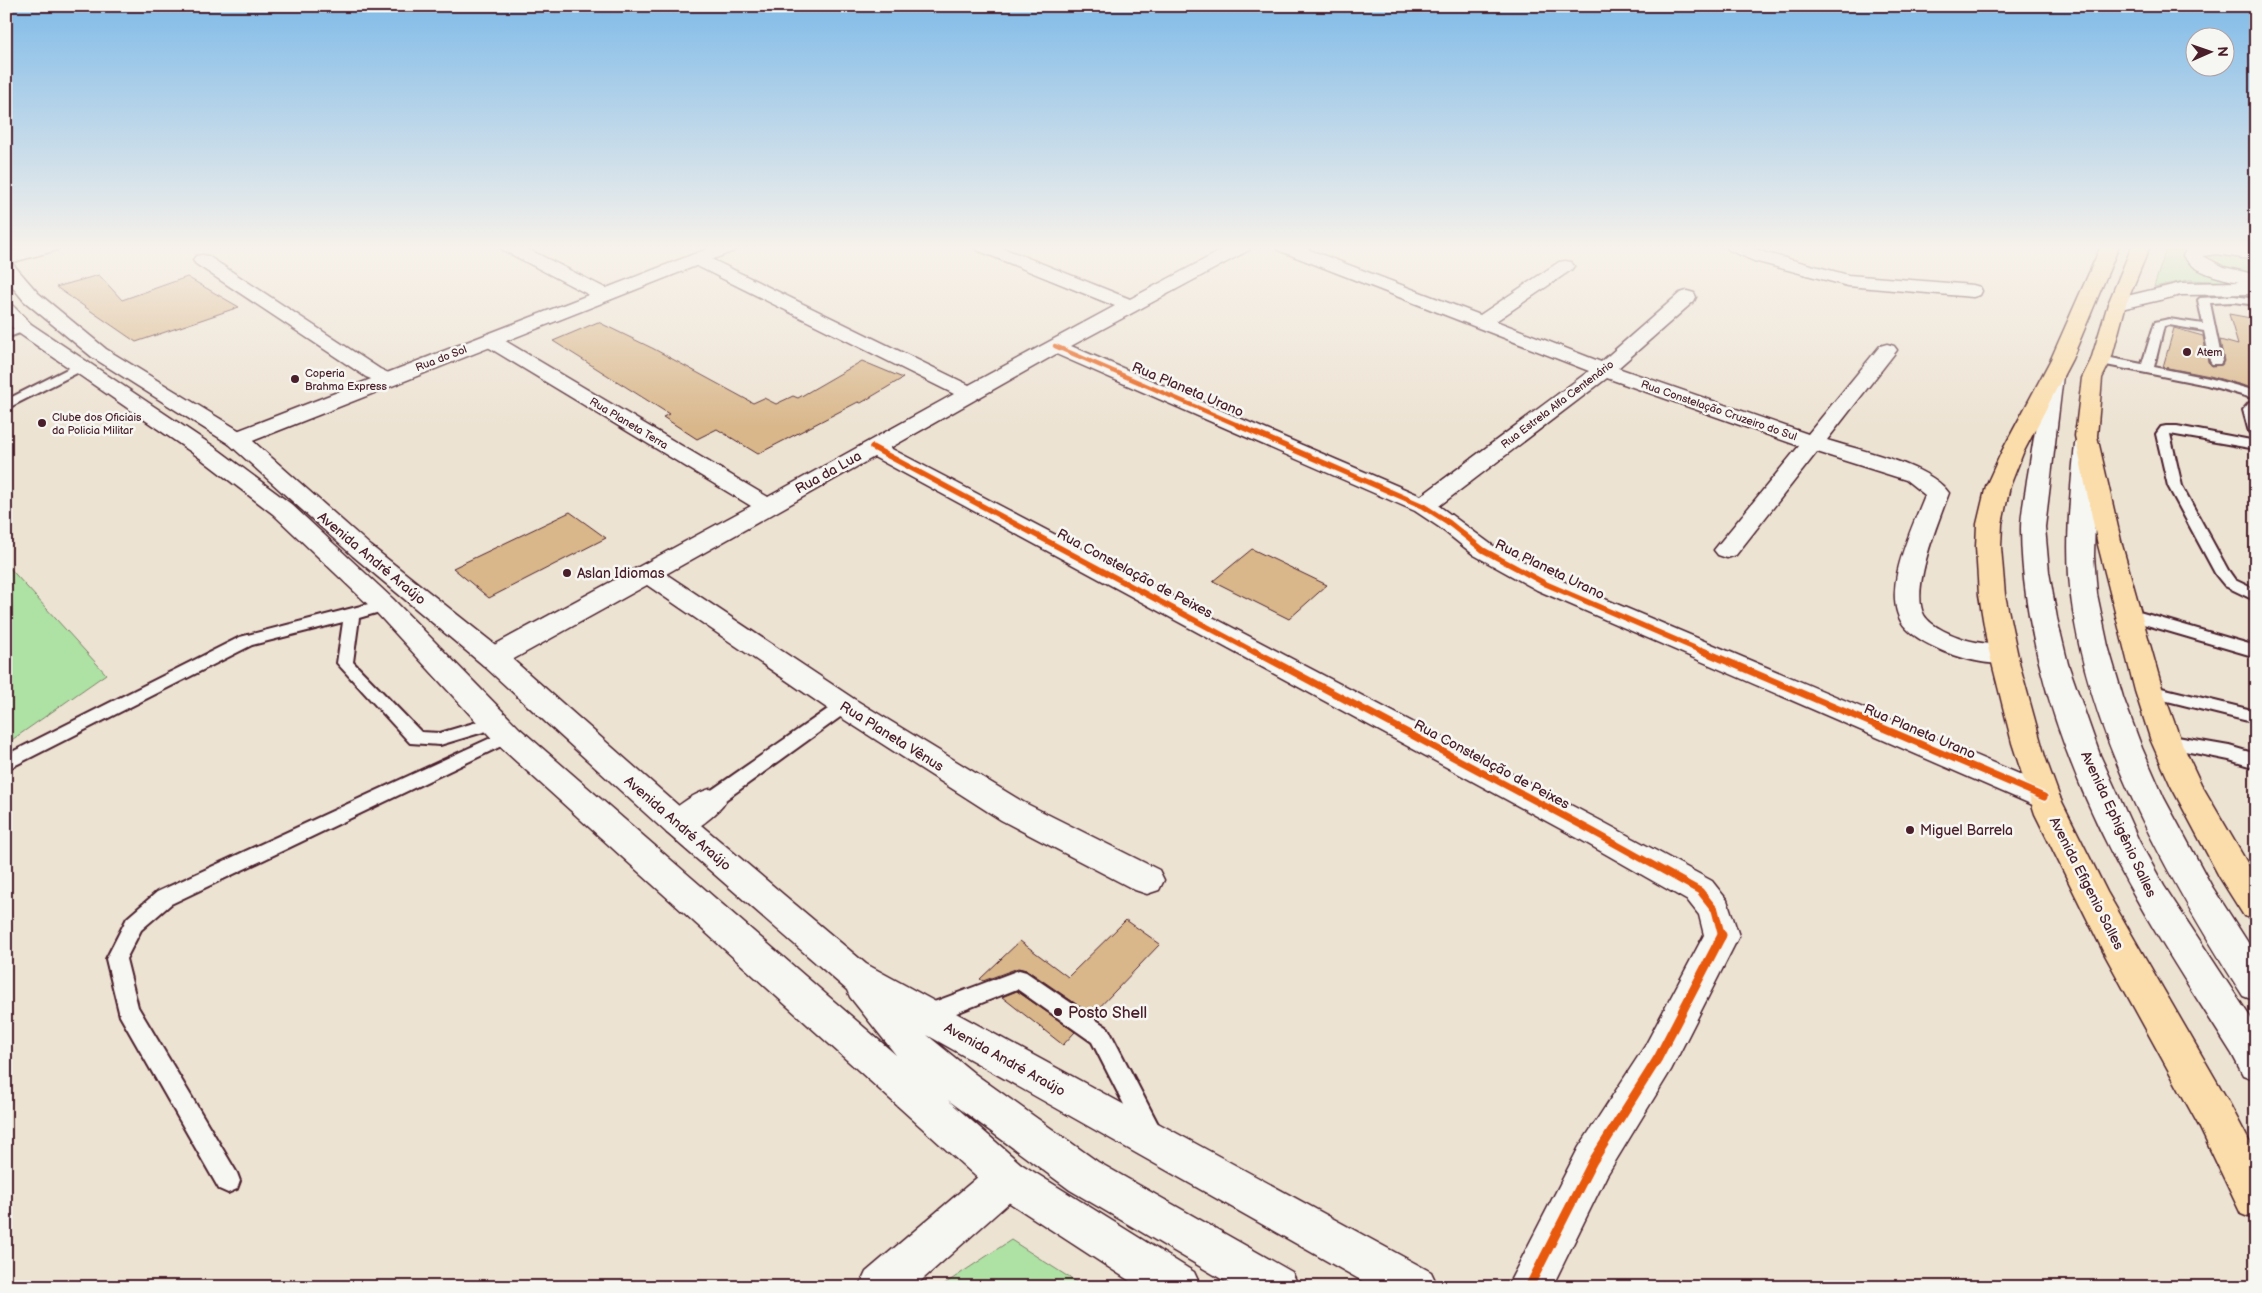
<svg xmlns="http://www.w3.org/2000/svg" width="2262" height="1293" font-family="'Balsamiq Sans',sans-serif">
	<rect width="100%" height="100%" fill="#ede3d3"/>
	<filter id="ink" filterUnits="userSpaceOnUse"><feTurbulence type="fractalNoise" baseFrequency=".02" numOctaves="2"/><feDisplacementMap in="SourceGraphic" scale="10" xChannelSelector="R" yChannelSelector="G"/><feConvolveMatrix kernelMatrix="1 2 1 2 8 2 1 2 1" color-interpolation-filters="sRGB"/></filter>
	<g filter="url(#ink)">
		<g fill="#ade2a4" stroke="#7c8068">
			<path d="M2167,246H2230L2256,255V283L2189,280L2154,287Z"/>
			<path d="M6,564L106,674L6,744Z"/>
			<path d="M1011,1240L1084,1287H940Z"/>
		</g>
		<g fill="#d9b78b" stroke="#4a1f2b">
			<path d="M99,275L122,300L187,277L239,307L136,342L56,287Z"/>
			<path d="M2229,314L2256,319V389L2210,376L2163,367L2174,328L2203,336L2208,362L2212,366L2222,365L2224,361L2220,340L2238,345Z"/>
			<path d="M598,322L654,349L753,403L764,398L776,404L793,396L798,398L862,361L903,378L861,403L858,402L758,454L717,429L697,439L663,417L669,414L553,341Z"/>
			<path d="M570,512L606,538L489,598L453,568Z"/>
			<path d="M1252,549L1327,585L1289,619L1213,581Z"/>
			<path d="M1126,920L1160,944L1092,1015L1027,970L1018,968L983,981L980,979L1020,941L1068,977Z"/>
			<path d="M1017,991L1075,1032L1063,1045L1002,997Z"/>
		</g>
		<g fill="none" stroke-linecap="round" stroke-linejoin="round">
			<defs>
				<g id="service">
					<path d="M2234,296L2256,299V305L2234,302L2210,303L2222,361L2220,364H2212L2210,361L2204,331L2169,325L2164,326L2154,367L2209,378L2256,391V397L2252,398L2207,385L2101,364L2095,360L2101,356L2142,364L2155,322L2169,319L2203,324L2198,300L2200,298Z"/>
					<path d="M24,325L28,326L30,328L28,330L6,338V331Z"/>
					<path d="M79,363L85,367L83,370L6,409V400Z"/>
					<path d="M2253,402L2256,403V436L2249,432L2243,410L2249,403Z"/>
					<path d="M2166,426H2177L2256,441V449L2170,434L2182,486L2228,570L2235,580L2256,590V601L2225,586L2216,575L2168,486L2156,434L2161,427Z"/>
					<path d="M384,600L390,601L392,605L390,609L359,618L353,662L421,732L440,733L494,717L500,719L503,723L500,727L440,745L410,743L337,663L343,622L252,645L6,770V755L240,637Z"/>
					<path d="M2129,609L2256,646V657L2123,618L2121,614L2123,610Z"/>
					<path d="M2149,685L2256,711V723L2143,695L2141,691L2143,687Z"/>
					<path d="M844,700L850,702L853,706L850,710L717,806L710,808L703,806L701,801L703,796L838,702Z"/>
					<path d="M508,730L514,732L517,736L514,740L171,904L141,930L126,959L138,1007L237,1173L240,1181L237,1189L228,1193L219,1189L120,1016L106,959L127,918L157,892Z"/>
					<path d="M2166,735L2229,746L2256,754V768L2229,760L2160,746L2157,741L2160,736Z"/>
					<path d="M1019,970L1026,972L1108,1028L1158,1124L1162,1132L1158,1140L1150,1143L1142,1140L1092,1042L1017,989L926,1025L918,1022L915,1015L918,1008Z"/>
				</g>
				<g id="minor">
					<path d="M33,246H60L57,250L6,264V253Z"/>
					<path d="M500,246H522L611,291L613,295L611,299L604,301L597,299L503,250Z"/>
					<path d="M974,246H998L1130,299L1230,246H1252L1249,250L1071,346L1421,496L1589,371L1278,250L1275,246H1299L1480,315L1559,262L1565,261L1571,262L1574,266L1571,270L1496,321L1601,362L1680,293L1687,291L1694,293L1696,297L1694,301L1618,368L1808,434L1880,346L1887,344L1894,346L1897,350L1894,354L1827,440C1861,451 1929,464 1949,493C1939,520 1910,589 1924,615C1931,627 1954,636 1967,640C1981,644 1997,644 2012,648L2016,655L2012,662C1992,667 1964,659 1945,652C1932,646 1916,639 1906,628C1877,597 1912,529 1925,495L1906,480L1817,452L1736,555L1727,558L1718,555L1714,550L1718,545L1799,446L1607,378L1439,506L1492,545L1555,578L2055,789L2060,797L2055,805L2044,809L2033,805L1537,590L1474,555L1439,527L1415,511L1056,354L890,448L1603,822L1712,881L1727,900L1739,936L1671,1070L1607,1175L1552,1287H1507L1579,1147L1645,1046L1704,935L1699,915L1688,901L1581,840L874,457L666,574L854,699L1023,802L1159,870L1164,880L1159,890L1147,894L1135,890L1001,820L834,713L647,585L503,665L493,667L483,665L479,658L483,651L751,506L483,344L480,340L483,336L490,334L497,336L768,497L954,394L691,263L688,259L691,255H703L969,385L1115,306L977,250Z"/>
					<path d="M1726,246H1749L1766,253L1848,275L1973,285L1980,287L1982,291L1980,295L1973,297L1848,286L1754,261L1729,250Z"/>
					<path d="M202,255L208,256L380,369L393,375L396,379L393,383L386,385L366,377L196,264L193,260L196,256Z"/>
					<path d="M710,789L721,793L726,801C720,812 691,836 678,836C675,836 670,834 667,833L662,824C671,808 693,794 710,789Z"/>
				</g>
				<g id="tertiary">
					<path d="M715,246H739L736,250L245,444L237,446L229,444L226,439L229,434Z"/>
					<path d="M2201,246H2229L2256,250V260L2216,254L2203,256L2224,267L2253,274L2256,279L2252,282H2256V294L2181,295L2117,310L2110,308L2108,304L2110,300L2181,283L2239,282C2220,278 2195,273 2183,256L2187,248Z"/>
					<path d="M1007,1158L1021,1164L1027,1178L1021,1192L914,1287H859L866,1272L993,1164Z"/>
				</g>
				<g id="secondary">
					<path d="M6,262L12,263L38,293L106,349L245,434L371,546L503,651L689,815L866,964L1431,1272L1438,1287H1373L927,1035L975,1074L1098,1162L1292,1272L1299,1287H1235L1070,1190L948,1100L1021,1164L1194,1272L1201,1287H1139L993,1192L497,744L375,611L273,514L200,458L17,332L6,321V304L13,306L31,324L216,448L291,504L393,599L519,728L896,1055L850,997L847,990L667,833L483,665L353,556L229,444L92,357L24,301L6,279Z"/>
					<path d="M2053,370L2060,372L2063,376L2045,527L2049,572L2057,618L2068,664L2100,755L2139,841L2164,886L2256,1026V1080L2243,1075L2232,1054C2200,1003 2166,952 2137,900C2075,792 2022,655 2021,529C2021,513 2025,496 2027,480C2033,446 2038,411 2043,376L2046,372Z"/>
					<path d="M2086,436L2094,438L2097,443L2094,556L2097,594L2108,646L2123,697L2142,748L2164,798L2211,885L2256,955V1001L2243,996C2165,874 2080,724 2069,576C2066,531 2071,487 2075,443L2078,438Z"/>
				</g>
				<g id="primary">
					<path d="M2101,246H2119L2072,359L2023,453L2010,486L2002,524L2001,547L2005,595L2020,666L2045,757L2060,798L2107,892L2227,1099L2256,1154V1220L2241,1214L2199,1126L2105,955L2035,814L2012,743L1987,643L1979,595L1976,547L1977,524L1986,486L2001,453L2051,359Z"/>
					<path d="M2132,246H2150L2126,304L2111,360L2102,378L2097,436L2122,545L2163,691L2181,741L2201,784L2256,878V920L2244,916L2220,878L2171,786L2151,741L2135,691L2098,545L2075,436L2082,378L2091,360L2108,304Z"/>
				</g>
			</defs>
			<use href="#service" stroke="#4a1f2b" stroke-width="4"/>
			<use href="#minor" stroke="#4a1f2b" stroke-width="3"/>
			<use href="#tertiary" stroke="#4a1f2b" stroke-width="3"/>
			<use href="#secondary" stroke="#4a1f2b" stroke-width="3"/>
			<use href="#primary" stroke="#4a1f2b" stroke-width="3"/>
			<use href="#service" fill="#f6f6f2" fill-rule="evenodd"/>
			<use href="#minor" fill="#f6f6f2" fill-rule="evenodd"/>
			<use href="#tertiary" fill="#f6f6f2" fill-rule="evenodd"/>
			<use href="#secondary" fill="#f6f6f2" fill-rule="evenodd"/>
			<use href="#primary" fill="#fbddab" fill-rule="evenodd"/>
			<defs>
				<path id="cycleway-far3" d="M1055,346L1240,426"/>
				<g id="cycleway-far2">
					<path d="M1237,425L1423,506L1448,522L1483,550L1546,584L1706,653"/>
					<path d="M872,447L1256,653"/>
				</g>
				<g id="cycleway-far1">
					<path d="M1254,651L1592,831L1700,891L1715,910L1722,937"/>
					<path d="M1703,651L2044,797"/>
				</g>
				<path id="cycleway" d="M1529,1287L1593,1161L1658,1058L1722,935"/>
			</defs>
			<use href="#cycleway-far3" stroke="#f6f6f2" stroke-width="7"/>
			<use href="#cycleway-far2" stroke="#f6f6f2" stroke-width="8"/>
			<use href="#cycleway-far1" stroke="#f6f6f2" stroke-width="10"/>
			<use href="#cycleway" stroke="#f6f6f2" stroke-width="12"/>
			<use href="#cycleway-far3" stroke="#e8590c" stroke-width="4.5"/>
			<use href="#cycleway-far2" stroke="#e8590c" stroke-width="5.5"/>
			<use href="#cycleway-far1" stroke="#e8590c" stroke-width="7"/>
			<use href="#cycleway" stroke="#e8590c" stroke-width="9"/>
		</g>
	</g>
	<linearGradient id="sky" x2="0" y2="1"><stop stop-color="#81bbe8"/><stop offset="0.58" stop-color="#f7f2eb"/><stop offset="1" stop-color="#f7f2eb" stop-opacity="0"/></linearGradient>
	<rect width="2262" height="427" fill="url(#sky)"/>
	<g fill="#4a1f2b" stroke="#f6f6f2" stroke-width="2">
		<circle cx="2187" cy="352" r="5"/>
		<circle cx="295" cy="379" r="5"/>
		<circle cx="42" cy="423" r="5"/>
		<circle cx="567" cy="573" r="5"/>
		<circle cx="1910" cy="830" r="5"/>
		<circle cx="1058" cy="1012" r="5"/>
	</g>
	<g text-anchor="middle" stroke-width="5" stroke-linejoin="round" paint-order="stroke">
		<g font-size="11" fill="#4a1f2b" stroke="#f6f6f2" text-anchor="start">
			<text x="2197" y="356">Atem</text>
			<text x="305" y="377">Coperia<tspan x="305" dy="13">Brahma Express</tspan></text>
			<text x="52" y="421">Clube dos Oficiais<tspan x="52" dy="13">da Policia Militar</tspan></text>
		</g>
		<g font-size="11" fill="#4a1f2b" stroke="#f6f6f2">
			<text transform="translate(441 358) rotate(-21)" y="4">Rua do Sol</text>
			<text transform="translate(1557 404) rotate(-37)" y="4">Rua Estrela Alfa Centenário</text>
			<text transform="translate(1719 410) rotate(19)" y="4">Rua Constelação Cruzeiro do Sul</text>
			<text transform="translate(629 423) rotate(31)" y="4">Rua Planeta Terra</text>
		</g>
		<g font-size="14" fill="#4a1f2b" stroke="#f6f6f2">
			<text transform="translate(1188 389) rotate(23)" y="5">Rua Planeta Urano</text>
			<text transform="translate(828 472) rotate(-29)" y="5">Rua da Lua</text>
			<text transform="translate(372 558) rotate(40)" y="5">Avenida André Araújo</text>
			<text transform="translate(1550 569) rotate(26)" y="5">Rua Planeta Urano</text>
			<text transform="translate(1135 573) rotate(28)" y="5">Rua Constelação de Peixes</text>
			<text transform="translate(1920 731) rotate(23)" y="5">Rua Planeta Urano</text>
			<text transform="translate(892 736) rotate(32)" y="5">Rua Planeta Vênus</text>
			<text transform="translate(1492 764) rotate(28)" y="5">Rua Constelação de Peixes</text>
			<text transform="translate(678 823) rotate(41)" y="5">Avenida André Araújo</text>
			<text transform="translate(2119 824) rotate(65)" y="5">Avenida Ephigênio Salles</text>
			<text transform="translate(2087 883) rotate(63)" y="5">Avenida Efigenio Salles</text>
			<text transform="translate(1005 1059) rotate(29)" y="5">Avenida André Araújo</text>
		</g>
		<g font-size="14" fill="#4a1f2b" stroke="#f6f6f2" text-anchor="start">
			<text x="577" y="578">Aslan Idiomas</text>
			<text x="1920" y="835">Miguel Barrela</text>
		</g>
		<g font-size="16" fill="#4a1f2b" stroke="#f6f6f2" text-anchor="start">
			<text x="1068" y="1018">Posto Shell</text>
		</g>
	</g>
	<rect width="2262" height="1293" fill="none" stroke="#f6f6f2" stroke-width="25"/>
	<rect x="12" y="12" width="2237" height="1268" fill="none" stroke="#4a1f2b" stroke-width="2" filter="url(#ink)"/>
	<g transform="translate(2210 52) rotate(88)"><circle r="24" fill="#f6f6f2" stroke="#b1a0a2"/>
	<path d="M0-4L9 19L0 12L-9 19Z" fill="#4a1f2b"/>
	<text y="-8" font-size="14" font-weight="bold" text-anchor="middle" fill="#4a1f2b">N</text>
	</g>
</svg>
